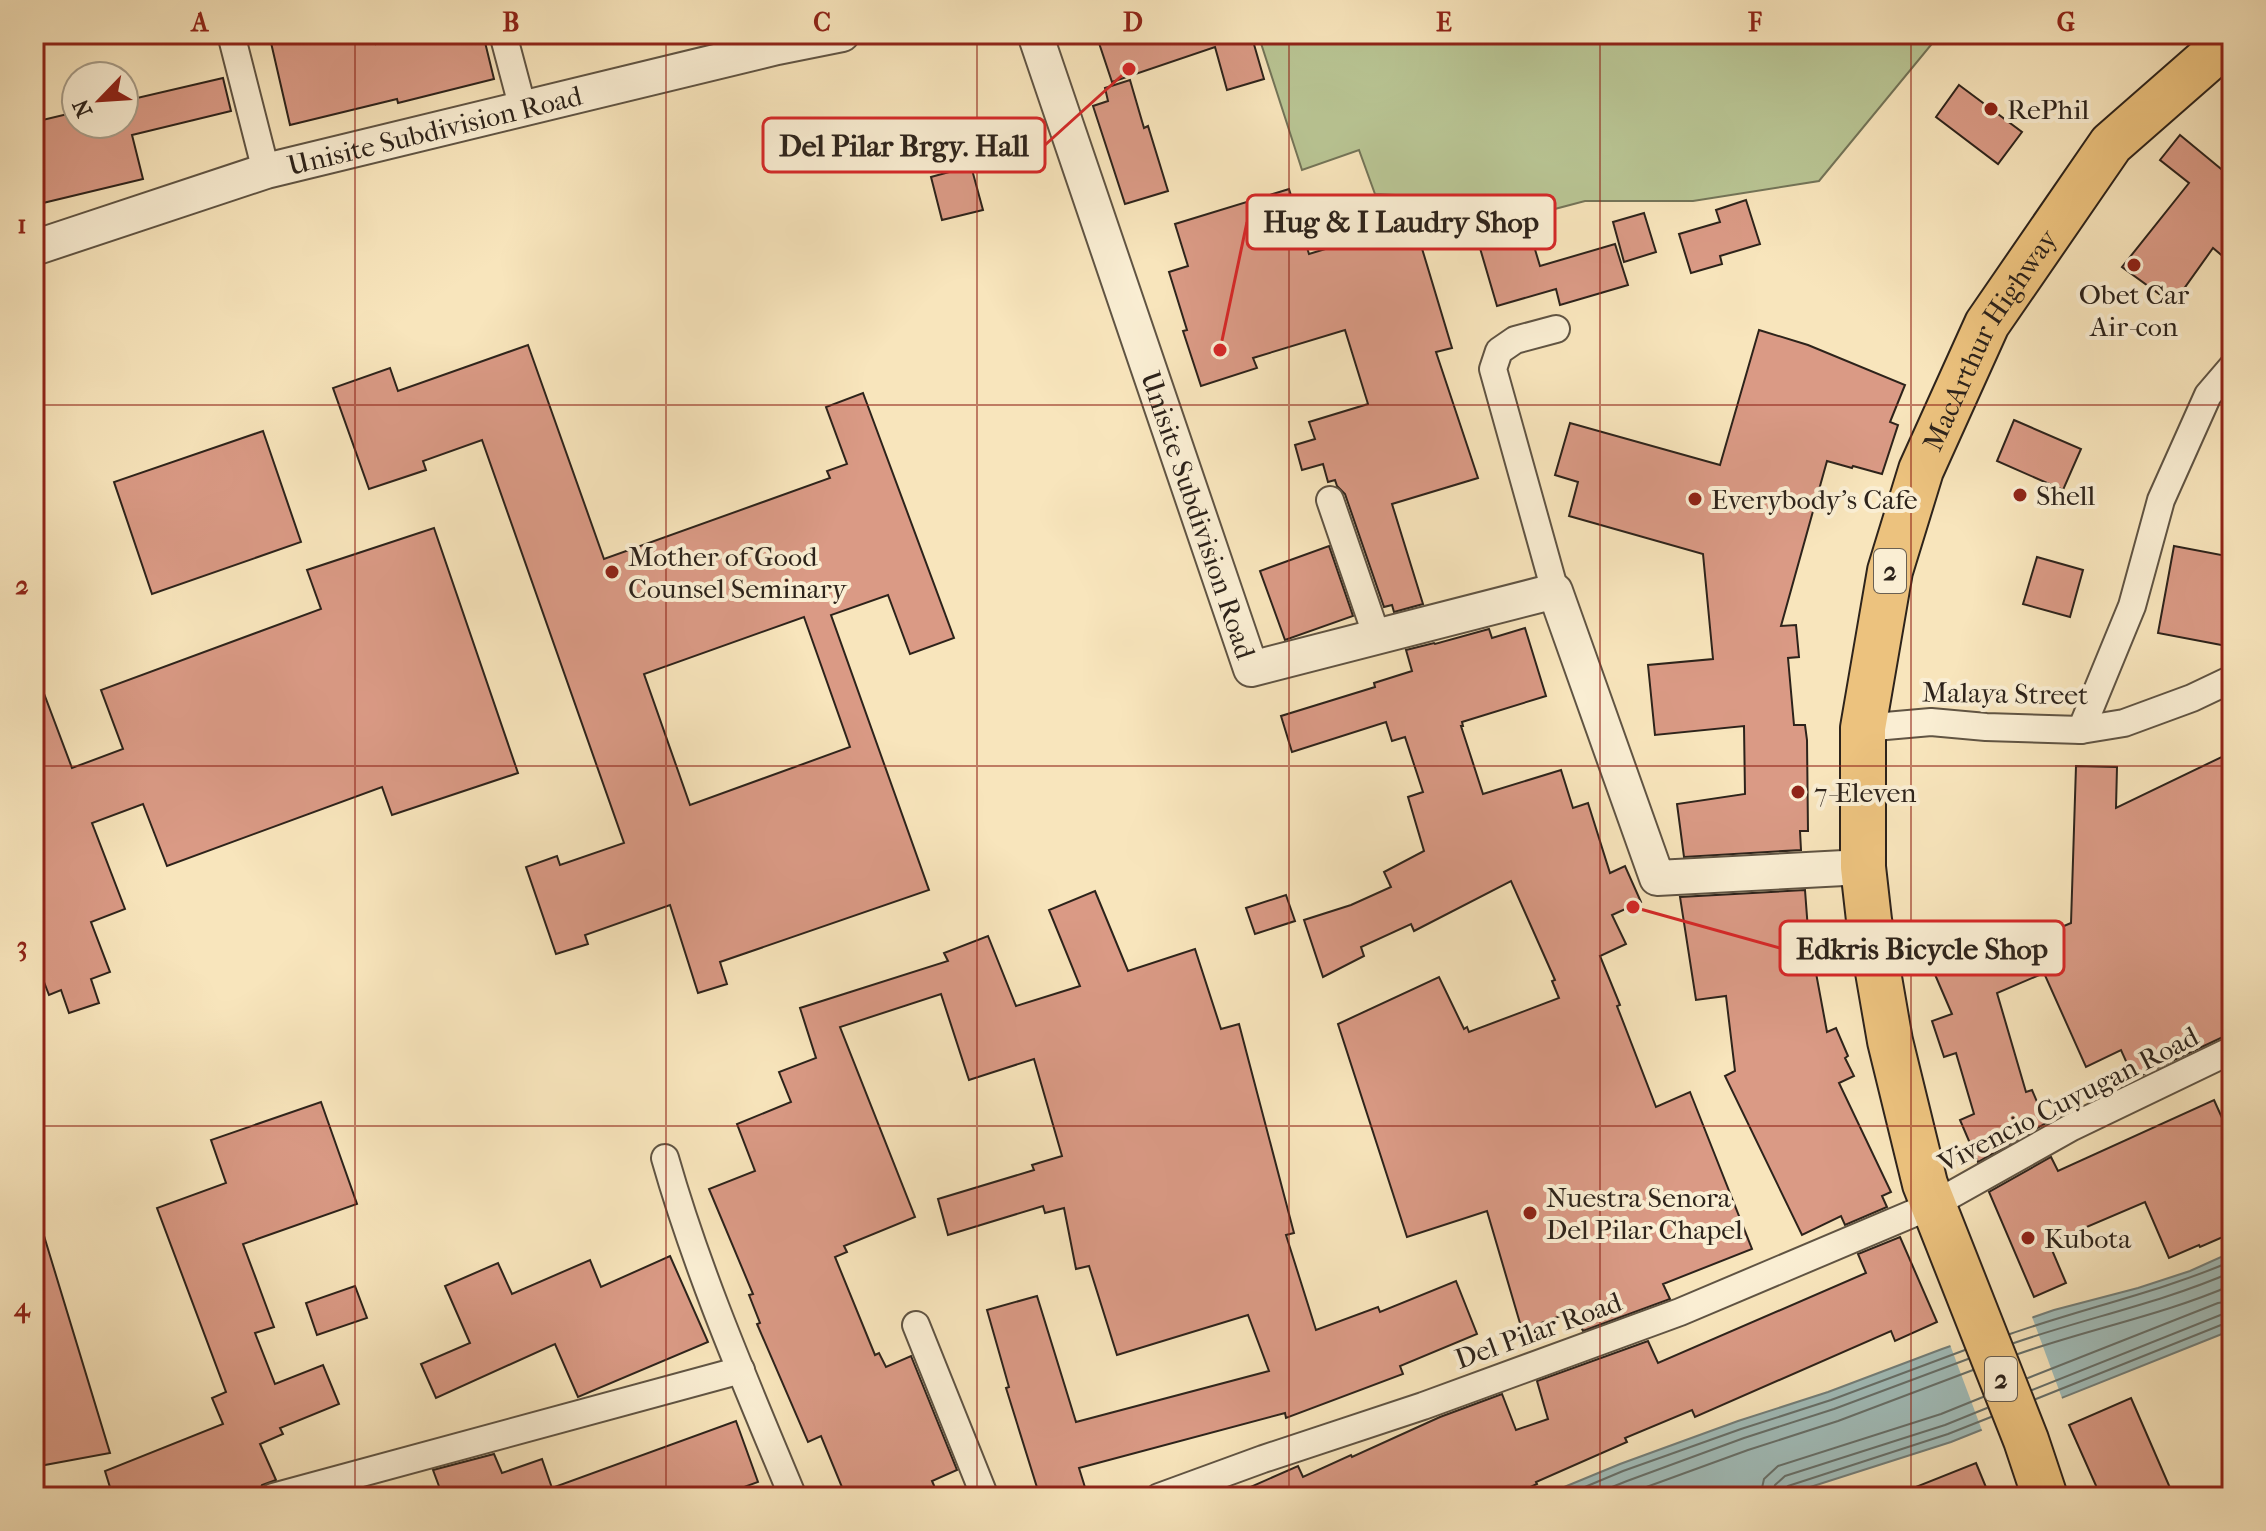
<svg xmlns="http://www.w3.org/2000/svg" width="2266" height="1531" font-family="'IM FELL French Canon',serif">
	<rect width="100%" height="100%" fill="#f8e5bc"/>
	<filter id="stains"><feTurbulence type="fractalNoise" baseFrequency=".0025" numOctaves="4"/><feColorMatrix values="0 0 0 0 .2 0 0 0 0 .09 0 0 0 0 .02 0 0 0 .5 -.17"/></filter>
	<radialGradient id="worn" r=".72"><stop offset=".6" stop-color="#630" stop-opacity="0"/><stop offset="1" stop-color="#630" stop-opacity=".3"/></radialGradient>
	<path fill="#b9c594" stroke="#737458" stroke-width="2" d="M1258,34H1940L1819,181L1693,201H1585L1460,234L1415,196L1375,194L1359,150L1302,170Z"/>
	<path fill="#a1bdba" stroke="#737f7a" stroke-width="2" d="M2232,1252V1330L1951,1442L1779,1497H1540L1620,1464L1738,1421L1828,1392L1942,1349L2054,1310L2138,1288L2190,1271Z"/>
	<path fill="#f8e5bc" d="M2031,1314L2063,1401L1983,1433L1949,1342Z"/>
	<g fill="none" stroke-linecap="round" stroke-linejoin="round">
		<g stroke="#67706a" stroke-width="2">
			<path d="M2010,1334C2084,1308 2160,1292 2232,1261"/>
			<path d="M2014,1343C2086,1318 2161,1303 2232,1272"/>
			<path d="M2018,1354C2089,1329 2163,1315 2232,1285"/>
			<path d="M2028,1378L2218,1303L2232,1301"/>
			<path d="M2032,1390L2223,1314L2232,1313"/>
			<path d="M2036,1399L2226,1323H2232"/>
			<path d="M1561,1497L1623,1471L1741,1429L1831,1400L1965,1350"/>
			<path d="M1587,1497L1627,1481L1744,1438L1834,1409L1968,1359"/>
			<path d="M1619,1497L1748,1450L1838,1421L1973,1370"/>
			<path d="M1760,1497L1764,1479L1778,1466L1941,1414L1983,1397"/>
			<path d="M1772,1497L1775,1485L1785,1476L1945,1425L1987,1408"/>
			<path d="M1782,1497L1783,1490L1788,1486L1948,1434L1991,1417"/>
		</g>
	</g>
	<g fill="#da9a85" stroke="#2d231b" stroke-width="2" fill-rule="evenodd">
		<path d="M269,34H373L376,44L418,34H483L494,79L398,103L397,99L290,125Z"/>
		<path d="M1096,34H1251L1264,79L1227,90L1215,47L1112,82Z"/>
		<path d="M223,78L231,111L132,135L143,179L43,203L34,164V122L76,112V124H124V101Z"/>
		<path d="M1130,80L1144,128L1148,126L1168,191L1125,204L1093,106L1108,101L1105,88Z"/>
		<path d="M1959,85L2022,132L1998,164L1936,117Z"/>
		<path d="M2180,135L2232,178V264L2213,248L2173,304L2122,267L2189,183L2160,160Z"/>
		<path d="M971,166L983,210L942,220L931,177Z"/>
		<path d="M1289,189L1309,254L1414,222L1452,348L1436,352L1478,478L1392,504L1423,604L1394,612L1392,605L1384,607L1345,494L1337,486L1335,480L1328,482L1323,464L1302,470L1295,445L1315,439L1309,422L1368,404L1345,330L1253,358L1257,368L1201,386L1183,331L1187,330L1169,272L1188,266L1175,224Z"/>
		<path d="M1746,200L1760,244L1720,256L1722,264L1691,273L1679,234L1720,222L1716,210Z"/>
		<path d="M1644,213L1656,252L1624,262L1613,222Z"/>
		<path d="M1527,223L1540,266L1615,244L1628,285L1560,305L1556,289L1497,306L1477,238Z"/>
		<path d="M1759,330L1808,345L1905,385L1890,422L1898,425L1882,474L1853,466L1852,468L1827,461L1781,626L1796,625L1799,657L1788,658L1794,725H1805L1807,740L1808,831H1800L1801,850L1684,857L1677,804L1745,794L1744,726L1655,735L1648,665L1713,659L1703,554L1569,516L1578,482L1555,475L1570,423L1720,465Z"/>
		<path d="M528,345L604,559L830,478L827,471L847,464L826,407L863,393L954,638L910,654L888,595L831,615L929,890L720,962L727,984L698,993L670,905L585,935L588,944L556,954L526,867L557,856L560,865L624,843L482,440L423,461L426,470L369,489L333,388L390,368L398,391ZM804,617L850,747L690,805L644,674Z"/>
		<path d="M2014,420L2081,449L2063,490L1997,461Z"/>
		<path d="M263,431L301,542L152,594L114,482Z"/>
		<path d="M434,528L518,773L392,815L382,787L167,866L143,804L92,823L125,909L91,922L110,972L91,979L99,1003L69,1013L61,990L49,995L34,956V675H37L72,768L123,749L101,690L321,609L307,570Z"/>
		<path d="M1329,546L1353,616L1285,640L1260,571Z"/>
		<path d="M2174,546L2232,557V647L2158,633Z"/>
		<path d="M2037,557L2083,570L2070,617L2023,604Z"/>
		<path d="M1525,628L1546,696L1462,722L1463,726H1461L1483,794L1561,770L1573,808L1588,803L1610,873L1625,866L1641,902L1612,915L1626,944L1600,956L1620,1005L1617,1006L1656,1107L1690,1092L1752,1249L1663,1284L1670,1299L1583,1331L1574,1311L1522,1330L1487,1211L1407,1237L1338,1024L1439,977L1464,1029L1467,1027L1469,1032L1559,998L1552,981L1555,980L1511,881L1414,931L1411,924L1361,947L1364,956L1323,977L1304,920L1351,905L1391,887L1384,872L1424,851L1408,797L1423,792L1405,737L1392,741L1386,722L1292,752L1281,716L1375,687L1374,683L1412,671L1406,650L1434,643L1435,644L1489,629L1492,638Z"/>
		<path d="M2232,752V1034L2225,1036L2134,1079L2121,1050L2086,1067L2044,973L1997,993L2026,1092L2032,1090L2046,1123L1978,1162L1960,1120L1974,1114L1956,1053L1944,1057L1932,1021L1952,1014L1933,970L2006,939L2010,949L2071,923L2076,766L2117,767L2116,808Z"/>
		<path d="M1805,890L1808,930L1827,1032L1836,1028L1848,1056L1845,1058L1854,1076L1839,1083L1891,1192L1882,1196L1887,1207L1845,1225L1841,1216L1802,1235L1725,1076L1735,1071L1726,996L1696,1000L1680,897Z"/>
		<path d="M1095,891L1128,971L1195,949L1221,1029L1239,1024L1294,1233L1286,1235L1316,1330L1378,1307L1380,1312L1456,1281L1477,1334L1400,1366L1403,1374L1286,1418L1285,1413L1079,1468L1088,1497H1040L1006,1388L1009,1387L987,1310L1037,1296L1076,1422L1269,1371L1248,1315L1117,1355L1089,1266L1076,1269L1064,1208L1045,1213L1043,1206L948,1235L938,1199L1034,1170L1032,1165L1062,1156L1034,1059L969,1080L941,994L840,1027L915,1217L844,1246L847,1252L835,1257L875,1355L879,1353L886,1367L911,1356L957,1470L932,1481L939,1497H846L821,1436L808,1442L757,1324L760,1323L749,1295L753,1294L709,1189L755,1171L737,1124L791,1102L779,1072L816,1058L800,1008L948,961L944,953L988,936L1016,1006L1080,986L1049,910Z"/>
		<path d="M1286,895L1295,921L1255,934L1246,908Z"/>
		<path d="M2214,1100L2232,1140V1233L2200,1247L2199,1245L2169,1258L2145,1202L2049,1243L2066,1283L2034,1297L1989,1192L2051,1157L2058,1171Z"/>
		<path d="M321,1102L357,1204L243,1244L274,1327L255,1333L275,1384L323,1365L339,1404L280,1428L283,1434L260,1444L276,1480L262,1485L257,1497H113L105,1471L223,1424L212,1398L226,1392L157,1208L226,1183L211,1140Z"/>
		<path d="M41,1226L110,1453L34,1467V1228Z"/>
		<path d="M1900,1237L1937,1322L1895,1341L1891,1331L1695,1417L1692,1410L1625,1438L1627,1442L1536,1482L1537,1484L1508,1497H1228L1298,1466L1303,1477L1351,1455L1352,1457L1440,1417L1502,1394L1516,1430L1548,1419L1537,1381L1648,1341L1658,1363L1866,1273L1858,1254Z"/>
		<path d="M670,1256L708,1342L578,1397L555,1344L436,1398L421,1364L470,1343L445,1286L498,1263L512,1294L590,1260L601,1287Z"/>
		<path d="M355,1286L367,1318L317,1335L306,1303Z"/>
		<path d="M2131,1398L2174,1497H2101L2069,1425Z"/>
		<path d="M736,1421L758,1482L717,1497H443L433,1470L494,1454L502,1473L542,1459L552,1488Z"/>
		<path d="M1976,1463L1990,1497H1894L1893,1496Z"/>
	</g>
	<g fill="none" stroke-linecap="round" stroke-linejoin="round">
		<defs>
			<g id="minor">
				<path d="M231,34L266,171"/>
				<path d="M503,34L523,109"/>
				<path d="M1330,500L1377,637"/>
				<path d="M1555,591L1493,369L1499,351L1515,340L1556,329"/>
				<path d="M1863,728L1931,722L1986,727L2081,730L2124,723L2192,698L2232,679"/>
				<path d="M2081,730L2132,606L2161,500L2208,395L2232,367"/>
				<path d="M665,1158C698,1274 747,1386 793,1497"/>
				<path d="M916,1325L985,1497"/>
				<path d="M273,1497L741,1370"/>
				<path d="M1159,1497L1263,1459L1423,1406L1680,1312L1933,1205L2072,1127L2232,1050"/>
			</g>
			<g id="tertiary">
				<path id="s1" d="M1035,34L1251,669L1555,591L1657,878L1863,867"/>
				<path id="s2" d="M34,248L266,171L777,47L842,34"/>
			</g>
			<g id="trunk">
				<path id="s3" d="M2045,1497L2026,1440L1925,1184L1890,1041L1869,920L1863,867V728L1890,571L1921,470L1987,324L2111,144L2232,38"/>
			</g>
		</defs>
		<use href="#minor" stroke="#605443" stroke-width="30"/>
		<use href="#tertiary" stroke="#605443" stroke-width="38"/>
		<use href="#trunk" stroke="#2d231b" stroke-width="48"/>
		<use href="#minor" stroke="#faeed3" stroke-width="26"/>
		<use href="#tertiary" stroke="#faeed3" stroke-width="34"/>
		<use href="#trunk" stroke="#ecc27e" stroke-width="44"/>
	</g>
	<path fill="none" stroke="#8f2418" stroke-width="2" stroke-opacity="0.55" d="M355,34V1497M666,34V1497M977,34V1497M1289,34V1497M1600,34V1497M1911,34V1497M34,405H2232M34,766H2232M34,1126H2232"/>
	<g fill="#8f2418" stroke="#faeed3" stroke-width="3">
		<circle cx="1991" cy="109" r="8"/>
		<circle cx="2134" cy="265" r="8"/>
		<circle cx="2020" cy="495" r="8"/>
		<circle cx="1695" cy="499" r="8"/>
		<circle cx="612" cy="572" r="8"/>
		<circle cx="1798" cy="792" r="8"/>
		<circle cx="1530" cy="1213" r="8"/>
		<circle cx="2028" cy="1238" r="8"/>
	</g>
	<g text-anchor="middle" stroke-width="8" stroke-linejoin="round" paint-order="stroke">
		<g fill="#faeed3" stroke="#6a6052" stroke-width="2">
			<rect x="1874" y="549" width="32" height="44" rx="6"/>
			<rect x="1985" y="1357" width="32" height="44" rx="6"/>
		</g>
		<g font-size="26" font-weight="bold" fill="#2d231b">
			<text x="1890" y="580">2</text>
			<text x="2001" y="1388">2</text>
		</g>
		<g font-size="28" fill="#2d231b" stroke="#faeed3" text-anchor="start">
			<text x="2007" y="119">RePhil</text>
			<text x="2134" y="304" text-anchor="middle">Obet Car<tspan x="2134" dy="32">Air-con</tspan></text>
			<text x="2036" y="505">Shell</text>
			<text x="1711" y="509">Everybody's Cafe</text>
			<text x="628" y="566">Mother of Good<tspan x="628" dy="32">Counsel Seminary</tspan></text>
			<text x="1814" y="802">7-Eleven</text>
			<text x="1546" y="1207">Nuestra Senora<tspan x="1546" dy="32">Del Pilar Chapel</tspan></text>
			<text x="2044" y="1248">Kubota</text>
		</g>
		<g font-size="28" fill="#2d231b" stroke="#faeed3">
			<text dy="10" stroke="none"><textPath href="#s2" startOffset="418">Unisite Subdivision Road</textPath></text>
			<text dy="10" stroke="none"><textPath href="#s3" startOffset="1210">MacArthur Highway</textPath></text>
			<text dy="10" stroke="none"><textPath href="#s1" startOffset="508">Unisite Subdivision Road</textPath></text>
			<text transform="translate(2005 693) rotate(1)" y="10">Malaya Street</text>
			<text transform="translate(2068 1099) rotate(-27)" y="10">Vivencio Cuyugan Road</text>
			<text transform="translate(1538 1330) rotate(-20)" y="10">Del Pilar Road</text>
		</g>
	</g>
	<path fill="none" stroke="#d62828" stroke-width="3" d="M1129 69L1045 145M1220 350L1247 222M1633 907L1780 948"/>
	<g fill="#d62828" stroke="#faeed3" stroke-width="3">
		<circle cx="1129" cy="69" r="8"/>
		<circle cx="1220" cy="350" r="8"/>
		<circle cx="1633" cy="907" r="8"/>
	</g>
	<g fill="#faeed3" stroke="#d62828" stroke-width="3">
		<rect x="763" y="118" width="282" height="54" rx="8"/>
		<rect x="1247" y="195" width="308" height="54" rx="8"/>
		<rect x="1780" y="921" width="284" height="54" rx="8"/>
	</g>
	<g font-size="30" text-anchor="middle" font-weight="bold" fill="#2d231b">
		<text x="904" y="156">Del Pilar Brgy. Hall</text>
		<text x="1401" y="232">Hug &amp; I Laudry Shop</text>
		<text x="1922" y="959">Edkris Bicycle Shop</text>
	</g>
	<rect width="2266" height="1531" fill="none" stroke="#f8e5bc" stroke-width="88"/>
	<g transform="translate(100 100) rotate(245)"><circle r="38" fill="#faeed3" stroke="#a89d89" stroke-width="2"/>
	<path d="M0-6L14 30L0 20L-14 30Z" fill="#8f2418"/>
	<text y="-12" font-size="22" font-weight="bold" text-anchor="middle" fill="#2d231b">N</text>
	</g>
	<rect x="44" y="44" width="2178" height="1443" fill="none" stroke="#8f2418" stroke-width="3"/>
	<g font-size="26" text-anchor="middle" font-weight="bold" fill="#8f2418">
		<text x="200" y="31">A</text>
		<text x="511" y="31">B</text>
		<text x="822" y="31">C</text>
		<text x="1133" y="31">D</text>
		<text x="1444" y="31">E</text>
		<text x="1755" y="31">F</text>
		<text x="2066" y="31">G</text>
		<text x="22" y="233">1</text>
		<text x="22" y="594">2</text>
		<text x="22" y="955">3</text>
		<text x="22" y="1316">4</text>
	</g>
	<rect width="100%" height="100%" filter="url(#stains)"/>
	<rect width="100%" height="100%" fill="url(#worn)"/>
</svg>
